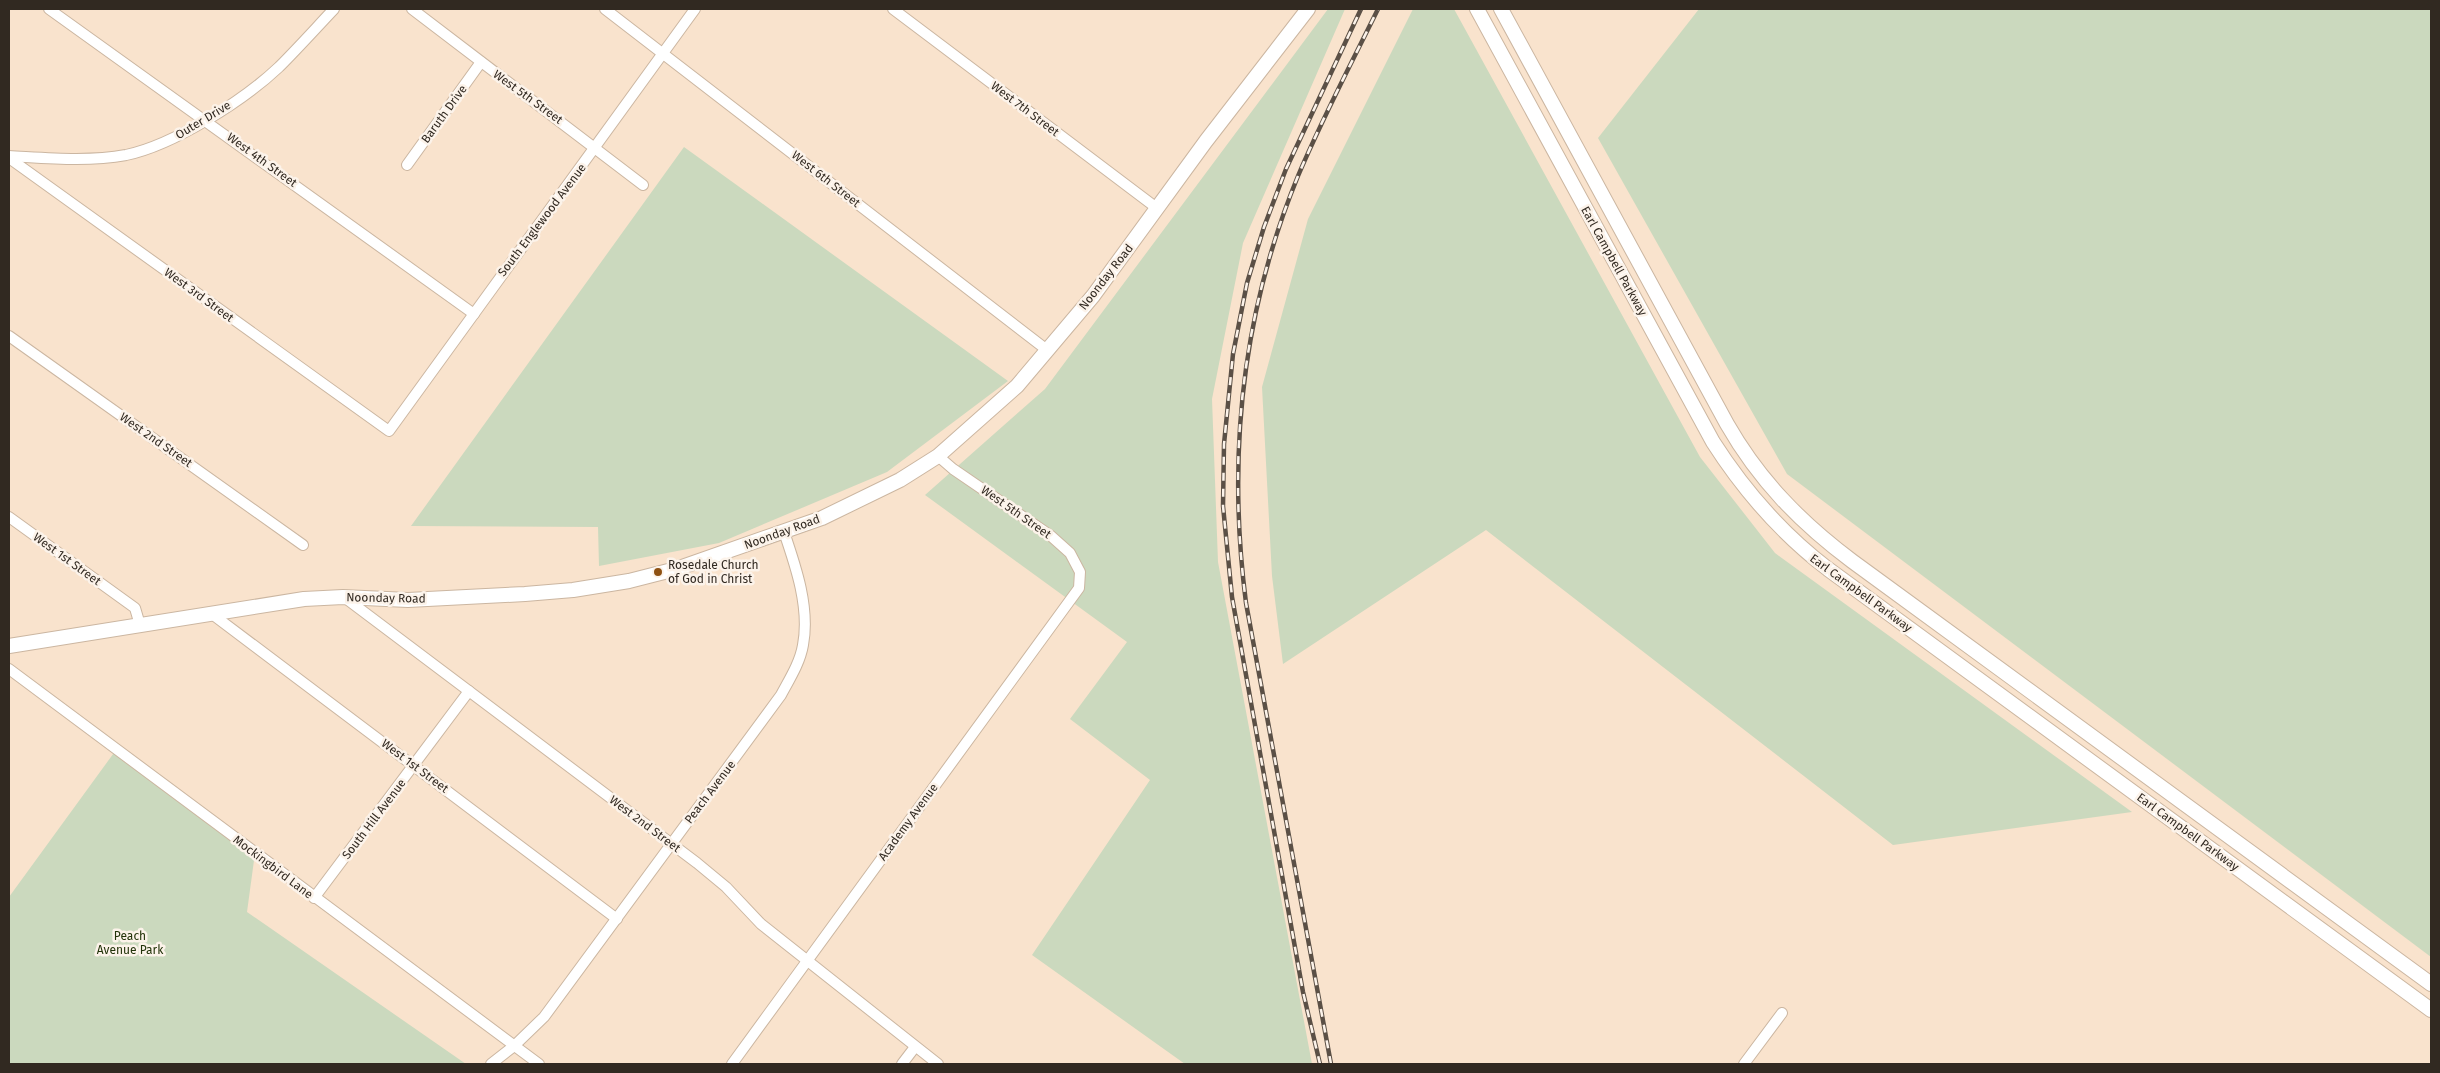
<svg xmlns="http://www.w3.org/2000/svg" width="2440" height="1073" font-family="'Fira Sans',sans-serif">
	<rect width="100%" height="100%" fill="#f9e3cd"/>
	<g fill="#cbd9be">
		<path d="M1328,9H1345L1243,243L1212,399L1218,562L1312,1064H1185L1032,955L1150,780L1070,719L1127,642L925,495L1045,389Z"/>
		<path d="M1413,9H1454L1700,457L1775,553L2132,812L1893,845L1486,530L1283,664L1272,576L1262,387L1308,219Z"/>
		<path d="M1699,9H2431V957L1787,474L1598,138Z"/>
		<path d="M684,147L1008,381L887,472L719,543L599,566L598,527L411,526Z"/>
		<path d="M116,750L255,853L247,912L466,1064H9V897Z"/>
	</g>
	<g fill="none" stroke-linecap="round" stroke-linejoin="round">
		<defs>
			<g id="street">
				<path d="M49,9L474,314"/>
				<path d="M412,9L643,185"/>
				<path d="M605,9L1047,350"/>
				<path d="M893,9L1158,209"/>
				<path d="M9,156C47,158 88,162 126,155C174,145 244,100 279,67C298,48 316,28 334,9"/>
				<path d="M9,158L389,431L695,9"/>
				<path d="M407,165L481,62"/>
				<path d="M9,336L303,545"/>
				<path d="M9,517L135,608L140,625"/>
				<path d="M344,597L697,863L726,887L761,924L938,1064"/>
				<path d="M212,614L617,919"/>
				<path d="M9,669L539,1064"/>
				<path d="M314,898L469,691"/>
				<path d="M491,1064L514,1046L544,1017L781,695C789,680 800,663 803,645C810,608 796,567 784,532"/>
				<path d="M732,1064L1079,588L1080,572L1070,553L1051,536L953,469L938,456"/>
				<path d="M902,1064L915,1047"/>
				<path d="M1744,1064L1782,1013"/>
			</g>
			<g id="secondary">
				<path d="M1477,9L1713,442C1745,492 1781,533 1828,569L2431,1010"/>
				<path d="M1501,9L1727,424C1759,480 1800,522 1852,561L2431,984"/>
				<path d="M9,646L304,599L343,597L408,600L525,594L573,590L629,581L676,569L822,518L900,480L938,456L1017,386L1093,296L1206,141L1308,9"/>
			</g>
		</defs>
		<use href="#street" stroke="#cbb6a1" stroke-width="12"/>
		<use href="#secondary" stroke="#cbb6a1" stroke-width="16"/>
		<use href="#street" stroke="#fff" stroke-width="10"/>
		<use href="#secondary" stroke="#fff" stroke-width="14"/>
		<defs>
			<g id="rail">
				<path d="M1320,1064L1303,992L1232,597L1223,506L1224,444L1233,354L1247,283L1264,227L1286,169L1361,9"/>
				<path d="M1331,1064L1246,603C1227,456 1241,315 1298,176C1322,119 1351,64 1378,9"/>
			</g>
		</defs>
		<use href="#rail" stroke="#5b5046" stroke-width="4.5"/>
		<use href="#rail" stroke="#fcf3ea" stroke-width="2.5" stroke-dasharray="8" stroke-linecap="butt"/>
	</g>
	<circle fill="#8e5112" stroke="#fcf3ea" stroke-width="2" cx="658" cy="572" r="5"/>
	<g text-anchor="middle" stroke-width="5" stroke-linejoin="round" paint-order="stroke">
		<g font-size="12" fill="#312921" stroke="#fcf3ea">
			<text transform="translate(528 97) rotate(36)" y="4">West 5th Street</text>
			<text transform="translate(1025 109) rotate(37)" y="4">West 7th Street</text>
			<text transform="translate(444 114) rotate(-54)" y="4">Baruth Drive</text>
			<text transform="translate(203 120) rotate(-31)" y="4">Outer Drive</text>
			<text transform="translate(262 160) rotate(36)" y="4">West 4th Street</text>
			<text transform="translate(826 179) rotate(38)" y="4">West 6th Street</text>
			<text transform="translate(542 220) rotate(-53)" y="4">South Englewood Avenue</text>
			<text transform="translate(1614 261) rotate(61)" y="4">Earl Campbell Parkway</text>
			<text transform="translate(1106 277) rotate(-52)" y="4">Noonday Road</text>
			<text transform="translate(199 295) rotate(36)" y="4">West 3rd Street</text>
			<text transform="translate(156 440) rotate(35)" y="4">West 2nd Street</text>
			<text transform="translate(1016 512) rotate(35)" y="4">West 5th Street</text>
			<text transform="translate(782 532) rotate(-20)" y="4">Noonday Road</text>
			<text transform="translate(67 559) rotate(36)" y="4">West 1st Street</text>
			<text transform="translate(1861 593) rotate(36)" y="4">Earl Campbell Parkway</text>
			<text transform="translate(386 598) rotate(1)" y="4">Noonday Road</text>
			<text transform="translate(415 766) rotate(37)" y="4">West 1st Street</text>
			<text transform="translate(710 792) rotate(-53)" y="4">Peach Avenue</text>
			<text transform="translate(374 819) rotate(-53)" y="4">South Hill Avenue</text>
			<text transform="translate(908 822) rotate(-54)" y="4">Academy Avenue</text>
			<text transform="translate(645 824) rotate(37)" y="4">West 2nd Street</text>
			<text transform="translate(2188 832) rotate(36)" y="4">Earl Campbell Parkway</text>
			<text transform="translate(273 867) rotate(37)" y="4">Mockingbird Lane</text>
		</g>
		<g font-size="12" fill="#312921" stroke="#fcf3ea" text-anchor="start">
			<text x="668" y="569">Rosedale Church<tspan x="668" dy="14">of God in Christ</tspan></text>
		</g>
		<g font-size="12" fill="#223309" stroke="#fcf3ea">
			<text x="130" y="940">Peach<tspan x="130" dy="14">Avenue Park</tspan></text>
		</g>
	</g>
	<rect width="2440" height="1073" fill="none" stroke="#312921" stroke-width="20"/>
</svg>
